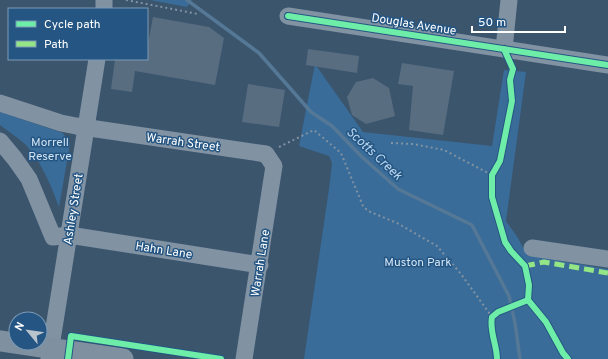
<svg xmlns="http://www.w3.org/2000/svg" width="608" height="359" font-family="Overpass,sans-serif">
	<rect width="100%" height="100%" fill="#3b556d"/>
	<g fill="#396c99">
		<path d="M150,0H192L187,7Z"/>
		<path d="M315,64L363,132L492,146L504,70L526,72L506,221L518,238L527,255L608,269V359H304L329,189L332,163L329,156L299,146Z"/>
		<path d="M0,112L63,133L70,144L59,207C52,187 40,159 25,144C17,137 8,131 0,125Z"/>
	</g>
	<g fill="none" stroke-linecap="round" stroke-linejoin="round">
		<path stroke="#557896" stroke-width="3.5" d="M187,0L259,53L311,112L332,126L362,157L398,189L472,225L509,296L515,323L520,359"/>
	</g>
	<g fill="#586d80">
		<path d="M153,17L209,27L224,38L215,85L135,71L132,92L111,89L115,59H147V48Z"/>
		<path d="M308,49L359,56L357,73L306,65Z"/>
		<path d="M402,63L454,71L443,135L409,130L413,86L398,84Z"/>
		<path d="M373,78L389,88L395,116L366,124L352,115L347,97L356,82Z"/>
		<path d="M248,84L285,90L279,127L242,122Z"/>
	</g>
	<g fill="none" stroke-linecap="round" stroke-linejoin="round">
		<g stroke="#8192a3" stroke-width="2" stroke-dasharray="2 3" stroke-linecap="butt">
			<path d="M126,0L198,14"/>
			<path d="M391,143L413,144L444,150L492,175"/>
			<path d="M279,147L314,130L341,153L363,206L368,211L397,223L437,246L461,274L492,317"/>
			<path d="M528,300L546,322L563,353L568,359"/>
		</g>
		<g stroke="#8192a3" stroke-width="17">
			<path d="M104,9V0"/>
			<path d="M288,16L608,65"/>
			<path d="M504,49L509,0"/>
			<path d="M0,103L61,123L76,126L266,154L274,166L244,359"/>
			<path d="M0,141L15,159L29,179L53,237L69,235L260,265"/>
			<path d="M532,248L608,259"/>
			<path d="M49,359L97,59"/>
		</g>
		<path stroke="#7f91a1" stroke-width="21" d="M0,341L123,359"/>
		<path stroke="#94e586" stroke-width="5" stroke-dasharray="10 5" stroke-linecap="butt" d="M525,266L544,262L608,273"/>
		<defs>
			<g id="cycleway">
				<path d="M288,16L608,65"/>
				<path d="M504,49L513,69L510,80L512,101L500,161L492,175V197L505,242L511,251L525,266L529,285L528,300L546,322L563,353L568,359"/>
				<path d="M68,359L71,336L221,359"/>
				<path d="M497,359C497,345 489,331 492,317L498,312L528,300"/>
			</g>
		</defs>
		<use href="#cycleway" stroke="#255683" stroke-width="8"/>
		<use href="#cycleway" stroke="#6deda7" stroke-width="6"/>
	</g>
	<g text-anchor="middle" stroke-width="3" stroke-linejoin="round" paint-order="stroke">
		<g font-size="12" fill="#fff" stroke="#255683">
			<text transform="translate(414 24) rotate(9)" y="4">Douglas Avenue</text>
			<text transform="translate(183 142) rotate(8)" y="4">Warrah Street</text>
			<text transform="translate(73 209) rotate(-81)" y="4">Ashley Street</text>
			<text transform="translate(164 250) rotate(9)" y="4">Hahn Lane</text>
			<text transform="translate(260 263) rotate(-81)" y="4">Warrah Lane</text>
		</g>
		<g font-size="12" fill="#d1e5f6" stroke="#255683">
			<text x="50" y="146">Morrell<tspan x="50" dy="14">Reserve</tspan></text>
			<text x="418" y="266">Muston Park</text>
		</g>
		<g font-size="13" font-style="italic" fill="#b9d6ef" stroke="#255683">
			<text transform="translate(375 153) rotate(43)" y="5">Scotts Creek</text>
		</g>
	</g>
	<rect x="8" y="8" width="140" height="52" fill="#255683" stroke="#7c9ab5"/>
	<rect x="16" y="21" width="20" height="6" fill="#6deda7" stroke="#7c9ab5"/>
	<text x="44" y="28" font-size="12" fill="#ffffff">Cycle path</text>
	<rect x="16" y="41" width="20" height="6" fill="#94e586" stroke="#7c9ab5"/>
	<text x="44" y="48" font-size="12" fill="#ffffff">Path</text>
	<g transform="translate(28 331) rotate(299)"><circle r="19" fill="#255683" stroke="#7c9ab5"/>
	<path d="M0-3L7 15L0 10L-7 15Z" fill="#bac4cc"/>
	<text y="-6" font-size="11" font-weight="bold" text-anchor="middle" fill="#ffffff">N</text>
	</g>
	<path d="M472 26v6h93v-6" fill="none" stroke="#ffffff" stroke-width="2"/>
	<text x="478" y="26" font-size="12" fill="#ffffff" stroke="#255683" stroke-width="3" paint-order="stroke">50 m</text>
</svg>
